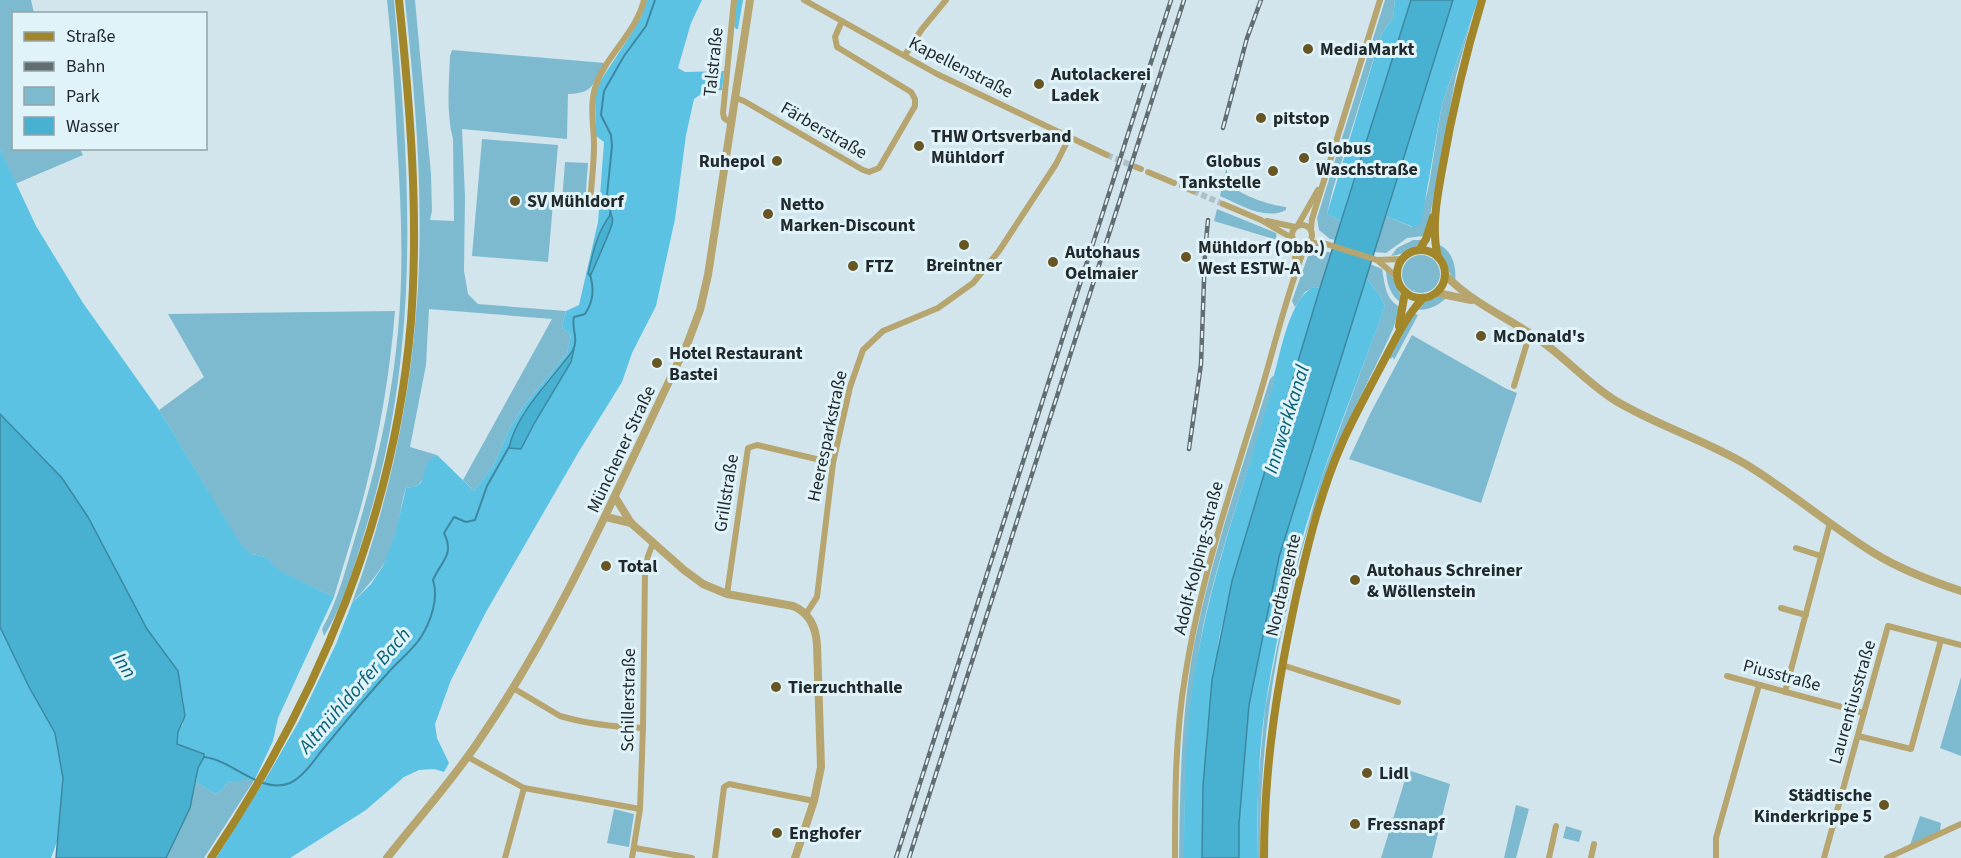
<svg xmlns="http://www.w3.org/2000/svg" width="1961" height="858" font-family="'Source Sans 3',sans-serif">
	<rect width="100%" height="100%" fill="#d3e5ec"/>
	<g fill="#7ebacf">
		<path d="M0,0H31L34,13L14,14V148L80,149L83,155L15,184L0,149Z"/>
		<path d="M387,0H394C411,184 421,351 365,531C354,567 344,604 324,636L322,629C339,599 347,564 357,531C377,466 392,399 398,331C404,268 401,204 397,140C395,94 392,47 387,0Z"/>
		<path d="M405,0H415L431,174L432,211L430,220L454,221L453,139C446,113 449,83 450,56L452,50L605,63C591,84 596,93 568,94L567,139L462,129L465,196L464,271L468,294L478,304L566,311L562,327L571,335L567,354L525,404L510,428L493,466L474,491L463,480L552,319L429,309L426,365L410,447L437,455C421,466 429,474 420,483C417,487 410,487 406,488C401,503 400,518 396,533C388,565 373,580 352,603C386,509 408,414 416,314C425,210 416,104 405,0Z"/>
		<path d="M1385,0H1395L1393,18L1381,35L1333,189L1327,214L1341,221L1336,240L1330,239L1319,230L1317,218Z"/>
		<path d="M1472,18L1456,76L1430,216L1424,236L1407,238L1386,253L1374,252L1386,216L1412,227L1424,204L1428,190L1442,104Z"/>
		<path d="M482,139L558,145L548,262L472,256Z"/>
		<path d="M565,162L588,163L585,203L562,201Z"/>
		<path d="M1227,165C1227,171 1227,178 1230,183C1239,196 1271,205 1286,207V210C1265,221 1239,204 1220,196Z"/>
		<path d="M1217,209L1276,233L1277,240L1214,221Z"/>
		<path d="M1413,240H1422C1415,249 1402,255 1391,256L1397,248Z"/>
		<path d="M1437,244C1452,249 1457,267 1455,282C1451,277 1438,250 1437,244Z"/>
		<path d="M1318,249L1332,253L1320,288L1314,287L1305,292L1295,307L1292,301L1309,253Z"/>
		<circle cx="1421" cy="274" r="19"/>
		<path d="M1370,264L1382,269C1385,284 1385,299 1400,307L1393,329C1372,376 1346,421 1328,470C1282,593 1259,727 1260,858H1257L1258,784L1265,708L1286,602L1320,482L1385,306L1380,296L1366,277Z"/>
		<path d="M1386,271C1396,278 1400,291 1402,303C1390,296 1387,284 1386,271Z"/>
		<path d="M1440,296H1448C1440,305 1427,312 1415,309L1422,303Z"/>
		<path d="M395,311C390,372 380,432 365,491C356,527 344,562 334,597L279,571L266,557L251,554L240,544L159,410L204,377L168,314Z"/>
		<path d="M1413,313L1418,315L1417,317L1394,360L1393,357L1390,359V356Z"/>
		<path d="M1412,335L1505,388L1517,393L1481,503L1349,459L1370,414Z"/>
		<path d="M1274,375L1276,379C1252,462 1221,543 1203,627C1188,703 1184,781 1184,858H1179C1180,787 1181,715 1194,645C1212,555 1242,467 1270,379Z"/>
		<path d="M1961,677V756L1940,748Z"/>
		<path d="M1408,770L1450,784L1432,858H1381Z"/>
		<path d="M244,779H255L204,858H166L190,808L196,782L215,794L223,789L228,782Z"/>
		<path d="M1516,805L1529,809L1516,858H1504Z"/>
		<path d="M614,809L634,814L629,847L607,843Z"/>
		<path d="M1920,816L1941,823L1940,831L1910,845Z"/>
		<path d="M1566,826L1582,831L1579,842L1563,838Z"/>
	</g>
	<g fill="#5bc2e3" fill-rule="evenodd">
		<path d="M646,0H702L691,23L678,68L685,72L724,71L722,90L704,92L694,99L686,135L675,219L656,306L632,353L622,382L578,453L486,612L451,680L435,724L437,738L449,763L444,772L434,769L419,770L404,777L366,810L290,858H216L268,775L299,721L336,644L352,603L371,584L383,566L395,535L406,488L416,486L421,483L428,461L437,455L474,491L493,466L510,428L525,404L567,354L571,335L562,327L566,311L579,305L598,222L604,142L596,136L595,95L599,83L633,31L641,17ZM573,351L571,362L535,422L521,449C525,434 527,417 533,403C541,384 560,368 573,351Z"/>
		<path d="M736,0H743L738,29H736L734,26Z"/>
		<path d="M1395,0H1411L1341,221L1327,214L1381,35L1393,18Z"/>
		<path d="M1453,0H1478L1442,104L1421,224L1413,227L1386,216Z"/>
		<path d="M0,149L36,226L83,303L159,410L240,543L251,554L266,557L280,571L334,597L278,718L273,741L255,779L228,782L223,789L215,794L196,782L198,768L204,757V754L177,744L178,732L183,724L184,704L178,671L147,629L88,517L62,479L0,414Z"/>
		<path d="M1366,277L1380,296L1385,306C1364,365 1340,423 1320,482C1295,555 1277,632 1265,708C1258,758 1257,808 1257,858H1239V824L1249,705L1279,557Z"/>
		<path d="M1314,287L1320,288L1250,520L1232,581L1219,639L1207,730L1202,858H1184C1184,797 1185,737 1194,677C1210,574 1247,478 1275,379L1274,375C1281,351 1290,297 1314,287Z"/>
		<path d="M0,627L29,687L55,733L63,778L58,839L51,858H0Z"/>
	</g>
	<g fill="#48b1d1" stroke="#3d88a0" stroke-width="1.5">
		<path d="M1411,0H1453L1279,557L1249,705L1239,824V858H1202L1203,786L1212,680L1232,581L1320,288Z"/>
		<path d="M611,214C613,220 613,218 612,224C611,229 592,273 590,276L588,274C593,252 597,232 611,214Z"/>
		<path d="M574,349L571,362L535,422L521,449L509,448C516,413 553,378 574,349Z"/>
		<path d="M0,414L62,478L88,517L147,629L178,671L185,716L178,732L177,744L204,754V757L198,768L190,808L166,858H56L63,778L55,733L29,687L0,627Z"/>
	</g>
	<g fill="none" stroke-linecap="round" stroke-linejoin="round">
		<g stroke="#3d88a0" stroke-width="2">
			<path d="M610,216L611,203L607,195L612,146L611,135L601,115L604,91L624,56L646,26L655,0"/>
			<path d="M573,350C579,338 571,328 574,317L585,314C594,300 594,289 590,274"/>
			<path d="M204,757C233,760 260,795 290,783C301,778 312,764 319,754C341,727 363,700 387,674C397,662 413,650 421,637C431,621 439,598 433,580C441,561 455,555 444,533L454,517L466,522L475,520L487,486L509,447"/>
		</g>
		<g stroke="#b0bfc6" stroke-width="6" stroke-dasharray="6 3" stroke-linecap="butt">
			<path d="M1107,155L1136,167"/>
			<path d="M1193,191L1223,204"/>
		</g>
		<g stroke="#b7a56f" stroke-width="6">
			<path d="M804,0L937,74L1107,155"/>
			<path d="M905,55L922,29L946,0"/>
			<path d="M736,98L744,101L863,170L869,172L879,168L915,106V99L911,92L837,47L835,37L842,21"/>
			<path d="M731,123L724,118L723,113L734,0"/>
			<path d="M1136,167L1141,169"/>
			<path d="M1148,172L1174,183"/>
			<path d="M1182,186L1193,191"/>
			<path d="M1223,204L1261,220L1292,238"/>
			<path d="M590,206C591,186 594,165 594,145C594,126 589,104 596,85C607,54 636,33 644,0"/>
			<path d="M1267,221L1295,227"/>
			<circle cx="1302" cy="235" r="10"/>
			<path d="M1298,225L1318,190"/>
			<path d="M1311,229L1312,219L1380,0"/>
			<path d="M1308,243H1323L1377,260L1397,277"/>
			<path d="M1377,260L1402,259"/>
			<path d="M1295,269V242"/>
			<path d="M1514,386L1530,333"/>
			<path d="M1796,548L1821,556"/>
			<path d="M727,594L748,448L757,445L833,463"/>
			<path d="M1781,608L1806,615"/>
			<path d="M806,614L817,597L833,463L850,387L863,350L883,331L938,308L973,283L999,251L1056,164L1069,138"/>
			<path d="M1282,665L1398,702"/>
			<path d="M1727,676L1864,713"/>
			<path d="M513,688L560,716C587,724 615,727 643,728"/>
			<path d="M1785,692L1830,523"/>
			<path d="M1858,736L1911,749L1941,640"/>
			<path d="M468,757L524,788L640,809"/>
			<path d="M635,848L692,858"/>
			<path d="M505,858L524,788"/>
			<path d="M632,858L640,809L643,728L645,572L648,556L653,543"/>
			<path d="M715,858L724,787L729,784L814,801"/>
			<path d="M1175,858C1175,797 1175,737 1185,677C1200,582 1230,492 1258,401C1274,349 1286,295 1306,244"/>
			<path d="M1549,858L1556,826"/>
			<path d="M1591,858L1594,844"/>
			<path d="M1716,858V838L1759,685"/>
			<path d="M1824,858L1888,626L1961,645"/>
			<path d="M1887,858L1961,824"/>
		</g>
		<g stroke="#b7a56f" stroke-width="8">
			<path d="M1445,275C1472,302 1500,314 1531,334C1562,353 1585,382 1616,401C1658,426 1705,440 1747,465C1791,492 1830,526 1874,553C1901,570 1931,581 1961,591"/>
			<path d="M1437,293L1471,300"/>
			<path d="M615,497L631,523L684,570L703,584L727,594L793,606C810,613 816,627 817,645L821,767L814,801L795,858"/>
			<path d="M606,517L631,523"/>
			<path d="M387,858C419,817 454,779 482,736C566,613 623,475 688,342L700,310L708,275L750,0"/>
		</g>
		<g stroke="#a2862a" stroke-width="8">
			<circle cx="1421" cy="274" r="24"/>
			<path d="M1419,250L1426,239L1433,217"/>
			<path d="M1438,257C1431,230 1437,197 1442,170C1452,112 1465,56 1482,0"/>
			<path d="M1399,326L1405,292"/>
			<path d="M211,858C319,697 395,515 411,321C419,214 410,106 399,0"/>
			<path d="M1264,858C1264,766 1277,686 1296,597C1308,544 1321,490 1343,441C1354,417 1366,395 1378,372C1392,346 1403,320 1423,298"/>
		</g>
		<defs>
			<g id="rail">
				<path d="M1223,128L1247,38L1261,0"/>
				<path d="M1189,449L1201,364L1205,252L1208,220"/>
				<path d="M896,858L1171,0"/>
				<path d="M909,858L1184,0"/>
			</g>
		</defs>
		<use href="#rail" stroke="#626d71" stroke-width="4.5"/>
		<use href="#rail" stroke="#e0f3f9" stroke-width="2" stroke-dasharray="7" stroke-linecap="butt"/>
	</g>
	<g fill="#675624" stroke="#e0f3f9" stroke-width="2">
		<circle cx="1308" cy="49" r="6"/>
		<circle cx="1039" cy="84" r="6"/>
		<circle cx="1261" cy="118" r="6"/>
		<circle cx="919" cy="146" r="6"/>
		<circle cx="1304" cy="158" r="6"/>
		<circle cx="777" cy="161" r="6"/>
		<circle cx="1273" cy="171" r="6"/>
		<circle cx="515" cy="201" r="6"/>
		<circle cx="768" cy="214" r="6"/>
		<circle cx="964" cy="245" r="6"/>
		<circle cx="1186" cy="257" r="6"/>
		<circle cx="1053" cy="262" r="6"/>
		<circle cx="853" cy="266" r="6"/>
		<circle cx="1481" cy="336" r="6"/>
		<circle cx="657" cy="363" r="6"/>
		<circle cx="606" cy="566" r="6"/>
		<circle cx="1355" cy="580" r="6"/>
		<circle cx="776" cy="687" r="6"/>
		<circle cx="1367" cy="773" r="6"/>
		<circle cx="1884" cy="805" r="6"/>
		<circle cx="1355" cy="824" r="6"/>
		<circle cx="777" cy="833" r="6"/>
	</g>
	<g text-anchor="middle" stroke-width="6" stroke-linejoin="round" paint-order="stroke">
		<g font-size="18" font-weight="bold" fill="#22292c" stroke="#e0f3f9" text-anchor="start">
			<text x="1320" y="55">MediaMarkt</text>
			<text x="1051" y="80">Autolackerei<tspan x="1051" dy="21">Ladek</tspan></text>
			<text x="1273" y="124">pitstop</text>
			<text x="931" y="142">THW Ortsverband<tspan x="931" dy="21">Mühldorf</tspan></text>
			<text x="1316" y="154">Globus<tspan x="1316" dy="21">Waschstraße</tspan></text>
			<text x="765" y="167" text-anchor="end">Ruhepol</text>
			<text x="1261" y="167" text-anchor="end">Globus<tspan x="1261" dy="21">Tankstelle</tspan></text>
			<text x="527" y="207">SV Mühldorf</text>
			<text x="780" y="210">Netto<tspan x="780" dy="21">Marken-Discount</tspan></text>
			<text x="1198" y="253">Mühldorf (Obb.)<tspan x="1198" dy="21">West ESTW-A</tspan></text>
			<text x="1065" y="258">Autohaus<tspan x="1065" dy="21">Oelmaier</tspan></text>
			<text x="964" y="271" text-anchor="middle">Breintner</text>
			<text x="865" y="272">FTZ</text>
			<text x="1493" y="342">McDonald's</text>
			<text x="669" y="359">Hotel Restaurant<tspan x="669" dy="21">Bastei</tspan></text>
			<text x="618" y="572">Total</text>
			<text x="1367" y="576">Autohaus Schreiner<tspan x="1367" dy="21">&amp; Wöllenstein</tspan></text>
			<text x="788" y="693">Tierzuchthalle</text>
			<text x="1379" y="779">Lidl</text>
			<text x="1872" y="801" text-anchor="end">Städtische<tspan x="1872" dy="21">Kinderkrippe 5</tspan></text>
			<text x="1367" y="830">Fressnapf</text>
			<text x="789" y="839">Enghofer</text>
		</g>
		<g font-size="18" fill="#22292c" stroke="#e0f3f9">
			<text transform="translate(713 62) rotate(-84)" y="6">Talstraße</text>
			<text transform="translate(961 67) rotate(27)" y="6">Kapellenstraße</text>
			<text transform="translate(824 130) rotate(30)" y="6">Färberstraße</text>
			<text transform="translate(827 436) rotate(-78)" y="6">Heeresparkstraße</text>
			<text transform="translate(621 449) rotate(-65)" y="6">Münchener Straße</text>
			<text transform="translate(726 493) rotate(-81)" y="6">Grillstraße</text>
			<text transform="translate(1198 558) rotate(-76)" y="6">Adolf-Kolping-Straße</text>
			<text transform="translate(1283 585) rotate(-77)" y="6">Nordtangente</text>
			<text transform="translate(1782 675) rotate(15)" y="6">Piusstraße</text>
			<text transform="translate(628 700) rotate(-89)" y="6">Schillerstraße</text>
			<text transform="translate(1852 702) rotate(-74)" y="6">Laurentiusstraße</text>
		</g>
		<g font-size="20" font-style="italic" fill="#076076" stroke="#e0f3f9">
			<text transform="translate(1286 419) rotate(-73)" y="7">Innwerkkanal</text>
			<text transform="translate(125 665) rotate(58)" y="7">Inn</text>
			<text transform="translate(354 690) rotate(-49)" y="7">Altmühldorfer Bach</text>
		</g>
	</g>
	<rect x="12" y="12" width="195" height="138" fill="#e0f3f9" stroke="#94a2a7" stroke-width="1.5"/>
	<rect x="24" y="32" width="30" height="9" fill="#a2862a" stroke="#94a2a7" stroke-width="1.5"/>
	<text x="66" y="42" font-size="18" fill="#22292c">Straße</text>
	<rect x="24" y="62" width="30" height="9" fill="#626d71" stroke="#94a2a7" stroke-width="1.5"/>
	<text x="66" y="72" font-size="18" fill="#22292c">Bahn</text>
	<rect x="24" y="87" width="30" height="18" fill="#7ebacf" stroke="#94a2a7" stroke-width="1.5"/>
	<text x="66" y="102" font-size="18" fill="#22292c">Park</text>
	<rect x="24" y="117" width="30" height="18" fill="#48b1d1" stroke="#94a2a7" stroke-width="1.5"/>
	<text x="66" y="132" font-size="18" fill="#22292c">Wasser</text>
</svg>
